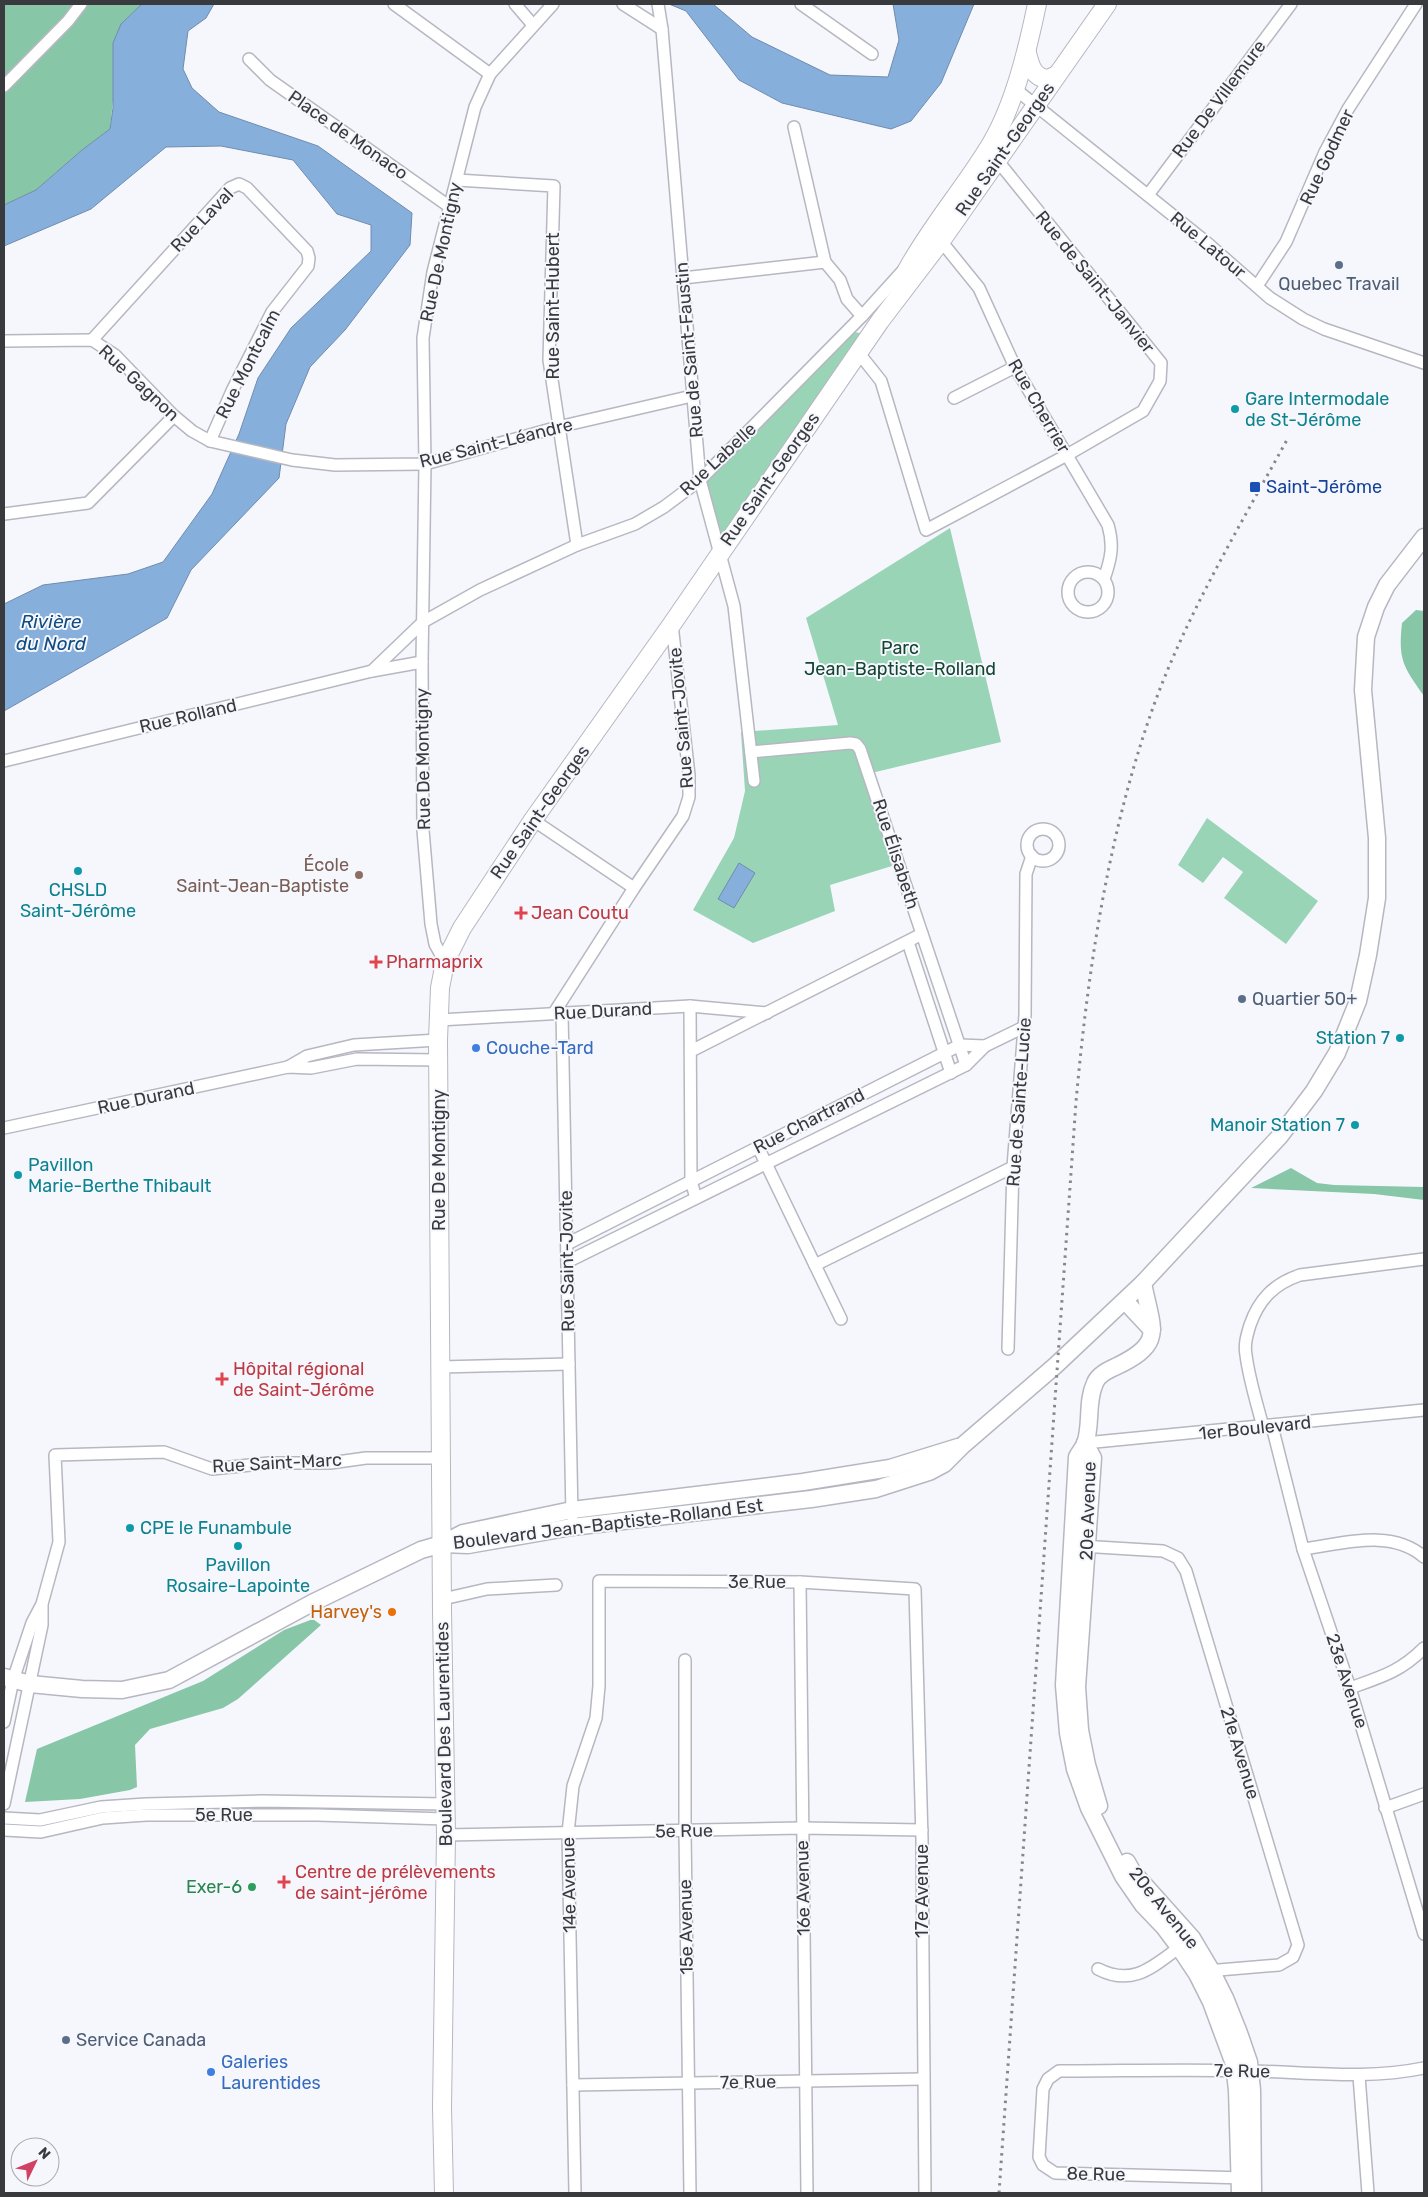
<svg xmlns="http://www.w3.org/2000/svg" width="1428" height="2197" font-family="Rubik,sans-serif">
	<rect width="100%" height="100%" fill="#f6f7fd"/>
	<g fill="#99d4b7">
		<path d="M854,332L860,333V340L720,553L700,480Z"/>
		<path d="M950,528L1001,742L863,775L892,866L830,885L835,911L753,943L693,910L734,838L745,791L741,732L838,725L806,618Z"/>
		<path d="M1207,818L1318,901L1286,944L1224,898L1243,872L1223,857L1203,883L1178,865Z"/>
	</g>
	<g fill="#88c6a8">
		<path d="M4,4H142L121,24L110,129L82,150L36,190L4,205Z"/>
		<path d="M1416,610L1424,611V696C1403,666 1398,660 1402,623Z"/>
		<path d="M1291,1168L1317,1183L1334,1185L1424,1187V1200L1374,1194L1251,1188Z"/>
		<path d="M313,1619L321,1625L238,1699L223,1708L150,1729L135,1745L137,1787L130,1790L80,1799L25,1802L37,1749L203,1681L284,1630Z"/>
	</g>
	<g fill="#87afdc" stroke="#708cad">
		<path d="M142,4H214L206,18L188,31L183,69L192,88L219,112L318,146L412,213L410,245L345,330L310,367L286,424L279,478L191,570L167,618L4,711V604L43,585L128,574L163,562L212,494L239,434L258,378L291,328L371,251V225L337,214L293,160L221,146L166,147L91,209L4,246V205L36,190L82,150L110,129L113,108V43L121,24Z"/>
		<path d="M669,4H713L752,37L830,75L888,77L899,40L893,4H974L941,83L911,121L891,129L782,103L739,80L686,11Z"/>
		<path d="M739,863L755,873L734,908L718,899Z"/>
	</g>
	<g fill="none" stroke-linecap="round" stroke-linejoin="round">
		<defs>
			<g id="street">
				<path d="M394,4L490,74"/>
				<path d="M515,4L533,25"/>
				<path d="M623,4L662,29"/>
				<path d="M658,4L662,29L700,480L734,606L754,781"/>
				<path d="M801,4L872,54"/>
				<path d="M249,59L270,80L450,207"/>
				<path d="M4,86L68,21L81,4"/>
				<path d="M1014,88L1206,242L1270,298L1303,319L1324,329L1424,363"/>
				<path d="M794,127L825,262L840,280L847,299L862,316"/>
				<path d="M457,180L554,186L549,360L577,545"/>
				<path d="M1148,195L1291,4"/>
				<path d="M941,241L979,288L1015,367L1108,525C1114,546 1111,559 1104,579"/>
				<path d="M683,278L825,262"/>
				<path d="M1257,286L1286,242L1325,152L1348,109L1416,4"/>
				<path d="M92,340L230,188L239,184L247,188L307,251L309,258L308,266L272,312L232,391L210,441"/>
				<path d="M4,341L92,340L115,355L174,416L192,431L210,441L292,460L335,465L425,464L558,427L692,396"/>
				<path d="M858,352L881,381L926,530L1067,455L1143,411L1160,381L1161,363L997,160"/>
				<path d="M954,398L1015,367"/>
				<path d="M4,514L88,503L174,416"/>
				<circle cx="1088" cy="592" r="20"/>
				<path d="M372,671L422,662"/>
				<path d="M751,752L850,743L856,744L860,749L966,1065"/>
				<path d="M4,761L372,671L423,622L480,590L577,545L635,524L664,507L700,480L862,316L909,264"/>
				<path d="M533,820L634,888"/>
				<circle cx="1043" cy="845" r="16"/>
				<path d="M908,942L951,1073"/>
				<path d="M445,962L435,944L431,924L423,830L422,662L425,464L423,338L433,272L475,107L490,74L553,4"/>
				<path d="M690,1006L691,1181L696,1198"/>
				<path d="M554,1013L634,888L683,816L689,797V775L672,624"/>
				<path d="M562,1013L572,1516"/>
				<path d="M439,1020L690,1006L767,1013"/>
				<path d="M691,1051L922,934"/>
				<path d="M288,1067L307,1056L354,1045L438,1040"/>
				<path d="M4,1128L288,1067L311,1068L357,1059L439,1060"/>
				<path d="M758,1147L841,1319"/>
				<path d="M567,1244L960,1045L985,1046"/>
				<path d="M567,1262L966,1065L985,1046L1024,1027"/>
				<path d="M815,1265L1013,1167"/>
				<path d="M1008,1349L1013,1167L1025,1015L1026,874L1032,856"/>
				<path d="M440,1367L569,1364"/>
				<path d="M1272,1426L1303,1549L1350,1688L1424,1934"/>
				<path d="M1263,1427C1257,1404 1249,1379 1246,1355C1244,1344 1247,1335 1250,1325C1259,1299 1274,1284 1300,1275L1424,1259"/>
				<path d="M1085,1443L1424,1410"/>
				<path d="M1081,1546L1163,1551L1178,1558L1186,1571L1298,1945L1293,1957L1279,1965L1207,1971"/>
				<path d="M1303,1549C1343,1544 1391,1528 1424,1557"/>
				<path d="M800,1582L807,2193"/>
				<path d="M443,1599L487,1589L556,1585"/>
				<path d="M685,1660V1832L690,2193"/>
				<path d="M1350,1688C1381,1677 1400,1672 1424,1648"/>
				<path d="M4,1722L13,1680L32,1623L42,1604L59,1542L55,1455L164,1452L212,1469L269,1463H330L366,1458H442"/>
				<path d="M4,1804L42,1625V1606"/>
				<path d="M1385,1808L1424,1794"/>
				<path d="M4,1818L40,1820L101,1807L146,1804L261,1801L446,1804"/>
				<path d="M4,1830L41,1832L103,1818L146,1815H317L446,1819"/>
				<path d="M446,1835L802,1828L922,1830"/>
				<path d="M1098,1969C1135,1988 1155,1964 1184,1944"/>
				<path d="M1359,2076L1368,2193"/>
				<path d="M573,2085L923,2079"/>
				<path d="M1246,2178L1055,2173L1043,2165L1039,2157L1043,2089L1048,2079L1059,2071C1123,2071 1186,2069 1250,2071C1309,2072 1365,2080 1424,2068"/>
				<path d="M575,2193L568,1833L573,1786L596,1718L599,1686V1581L800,1582L915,1589L922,1839L925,2193"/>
			</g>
			<g id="secondary">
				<path d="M1143,1283C1152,1330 1166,1343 1115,1367C1108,1370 1098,1375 1095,1383C1086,1402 1092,1425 1085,1444C1083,1448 1079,1453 1077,1457L1064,1685L1068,1733L1075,1769L1089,1808L1123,1876L1143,1905L1164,1927L1179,1947L1197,1974L1211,2002L1234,2064L1237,2090L1240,2193"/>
				<path d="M1125,1301L1152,1330"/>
				<path d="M1085,1443L1093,1458L1077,1687L1080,1730L1087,1765L1099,1806"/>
				<path d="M442,1544L468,1545L572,1527L811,1499L876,1489L929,1472L944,1464L962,1446L1056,1365L1143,1283L1280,1136L1314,1091L1337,1053L1358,1001L1368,955L1377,898V838L1363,690L1366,637L1376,607L1387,585L1424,537"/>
				<path d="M4,1677L30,1684L82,1689L122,1690L169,1680L312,1603L421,1550L442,1544L463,1533L572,1510L803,1482L890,1468L958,1447"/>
				<path d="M1127,1862L1132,1871L1192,1938L1211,1970L1225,1998L1239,2033L1249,2062L1252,2090L1253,2193"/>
			</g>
			<g id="primary">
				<path d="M1027,53C1030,65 1033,78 1048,79L1057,75"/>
				<path d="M907,270C930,228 961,192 986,152C1013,111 1027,52 1037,4"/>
				<path d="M444,2193L442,2108L446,1835L442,1611L438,1040L440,988L445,962L462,928L533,820L672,624L880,321L941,241L1107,4"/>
			</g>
		</defs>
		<use href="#street" stroke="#b6b7c1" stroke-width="14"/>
		<use href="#secondary" stroke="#b6b7c1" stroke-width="19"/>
		<use href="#primary" stroke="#b6b7c1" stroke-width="20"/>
		<use href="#street" stroke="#fff" stroke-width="11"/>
		<use href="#secondary" stroke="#fff" stroke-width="16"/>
		<use href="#primary" stroke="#fff" stroke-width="18"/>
		<path stroke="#86878c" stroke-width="3" stroke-dasharray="2.5 5" stroke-linecap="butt" d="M999,2193L1076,1102C1088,967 1109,829 1155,702C1189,610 1241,524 1288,438"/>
	</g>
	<g fill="#5c6f8a" stroke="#f6f7fd" stroke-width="2">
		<circle cx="1339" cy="265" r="5"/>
		<circle cx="1242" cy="999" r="5"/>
		<circle cx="66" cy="2040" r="5"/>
	</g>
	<g fill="#0f9aa8" stroke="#f6f7fd" stroke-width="2">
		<circle cx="1235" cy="409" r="5"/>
		<circle cx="78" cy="871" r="5"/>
		<circle cx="1400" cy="1038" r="5"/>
		<circle cx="1355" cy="1125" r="5"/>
		<circle cx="18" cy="1175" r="5"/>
		<circle cx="130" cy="1528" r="5"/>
		<circle cx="238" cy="1546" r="5"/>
	</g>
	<rect fill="#1a4fb4" stroke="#f6f7fd" stroke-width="2" x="1249" y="481" width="12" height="12" rx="2.5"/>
	<circle fill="#8d6e63" stroke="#f6f7fd" stroke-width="2" cx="359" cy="875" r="5"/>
	<g fill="#e0444e" stroke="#f6f7fd" stroke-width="2">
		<path d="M518.5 905.5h5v5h5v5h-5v5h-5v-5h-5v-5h5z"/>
		<path d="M373.5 954.5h5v5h5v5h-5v5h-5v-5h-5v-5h5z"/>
		<path d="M219.5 1371.5h5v5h5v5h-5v5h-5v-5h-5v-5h5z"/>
		<path d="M281.5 1874.5h5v5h5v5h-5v5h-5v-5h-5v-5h5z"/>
	</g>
	<g fill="#3f7fe0" stroke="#f6f7fd" stroke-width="2">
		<circle cx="476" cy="1048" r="5"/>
		<circle cx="211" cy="2072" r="5"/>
	</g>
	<circle fill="#e8710a" stroke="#f6f7fd" stroke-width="2" cx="392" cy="1612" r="5"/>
	<circle fill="#2e9e5b" stroke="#f6f7fd" stroke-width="2" cx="252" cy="1887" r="5"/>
	<g text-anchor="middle" stroke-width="4" stroke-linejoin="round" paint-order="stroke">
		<g font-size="18" fill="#393a3e" stroke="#f6f7fd">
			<text transform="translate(1219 99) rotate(-53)" y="6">Rue De Villemure</text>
			<text transform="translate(348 135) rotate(35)" y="6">Place de Monaco</text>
			<text transform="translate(1005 149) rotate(-55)" y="6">Rue Saint-Georges</text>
			<text transform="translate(1327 157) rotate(-65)" y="6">Rue Godmer</text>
			<text transform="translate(202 220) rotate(-46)" y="6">Rue Laval</text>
			<text transform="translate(1208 245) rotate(40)" y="6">Rue Latour</text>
			<text transform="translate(441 252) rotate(-78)" y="6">Rue De Montigny</text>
			<text transform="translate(1095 282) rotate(51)" y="6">Rue de Saint-Janvier</text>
			<text transform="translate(553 306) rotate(-90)" y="6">Rue Saint-Hubert</text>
			<text transform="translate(689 350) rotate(-95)" y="6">Rue de Saint-Faustin</text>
			<text transform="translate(248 364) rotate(-63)" y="6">Rue Montcalm</text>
			<text transform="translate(139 383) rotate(43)" y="6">Rue Gagnon</text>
			<text transform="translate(1039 406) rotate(60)" y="6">Rue Cherrier</text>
			<text transform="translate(496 443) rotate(-14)" y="6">Rue Saint-Léandre</text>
			<text transform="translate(718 459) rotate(-43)" y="6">Rue Labelle</text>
			<text transform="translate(770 479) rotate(-55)" y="6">Rue Saint-Georges</text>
			<text transform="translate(188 716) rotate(-13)" y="6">Rue Rolland</text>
			<text transform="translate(681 718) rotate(-95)" y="6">Rue Saint-Jovite</text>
			<text transform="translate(423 759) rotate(-91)" y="6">Rue De Montigny</text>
			<text transform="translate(540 812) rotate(-55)" y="6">Rue Saint-Georges</text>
			<text transform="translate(896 854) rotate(72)" y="6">Rue Élisabeth</text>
			<text transform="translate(603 1011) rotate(-3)" y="6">Rue Durand</text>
			<text transform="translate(146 1098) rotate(-12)" y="6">Rue Durand</text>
			<text transform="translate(1019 1102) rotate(-86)" y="6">Rue de Sainte-Lucie</text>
			<text transform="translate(809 1121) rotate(-27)" y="6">Rue Chartrand</text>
			<text transform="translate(439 1160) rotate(-90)" y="6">Rue De Montigny</text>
			<text transform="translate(567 1261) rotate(-91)" y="6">Rue Saint-Jovite</text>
			<text transform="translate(1255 1428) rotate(-6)" y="6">1er Boulevard</text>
			<text transform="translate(277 1463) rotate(-3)" y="6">Rue Saint-Marc</text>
			<text transform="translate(1088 1511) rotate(-88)" y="6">20e Avenue</text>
			<text transform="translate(608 1524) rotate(-7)" y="6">Boulevard Jean-Baptiste-Rolland Est</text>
			<text x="757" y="1588">3e Rue</text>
			<text transform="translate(1347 1681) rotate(72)" y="6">23e Avenue</text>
			<text transform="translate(444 1734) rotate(-91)" y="6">Boulevard Des Laurentides</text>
			<text transform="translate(1240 1753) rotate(73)" y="6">21e Avenue</text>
			<text x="224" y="1821">5e Rue</text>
			<text transform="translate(684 1831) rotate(-1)" y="6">5e Rue</text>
			<text transform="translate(569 1885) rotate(-91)" y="6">14e Avenue</text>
			<text transform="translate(803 1888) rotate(-91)" y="6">16e Avenue</text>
			<text transform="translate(922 1891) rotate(-90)" y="6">17e Avenue</text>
			<text transform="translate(1164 1908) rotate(51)" y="6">20e Avenue</text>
			<text transform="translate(686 1927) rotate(-91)" y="6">15e Avenue</text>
			<text transform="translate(1242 2071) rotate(1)" y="6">7e Rue</text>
			<text transform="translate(748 2082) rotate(-1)" y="6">7e Rue</text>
			<text transform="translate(1096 2174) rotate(1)" y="6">8e Rue</text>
		</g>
		<g font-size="18" fill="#4e5e75" stroke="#f6f7fd" text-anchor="start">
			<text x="1339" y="290" text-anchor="middle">Quebec Travail</text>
			<text x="1252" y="1005">Quartier 50+</text>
			<text x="76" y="2046">Service Canada</text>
		</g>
		<g font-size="18" fill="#0d838f" stroke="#f6f7fd" text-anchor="start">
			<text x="1245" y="405">Gare Intermodale<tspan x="1245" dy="21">de St-Jérôme</tspan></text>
			<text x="78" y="896" text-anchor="middle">CHSLD<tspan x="78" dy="21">Saint-Jérôme</tspan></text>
			<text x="1390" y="1044" text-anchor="end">Station 7</text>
			<text x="1345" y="1131" text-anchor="end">Manoir Station 7</text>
			<text x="28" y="1171">Pavillon<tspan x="28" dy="21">Marie-Berthe Thibault</tspan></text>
			<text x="140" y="1534">CPE le Funambule</text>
			<text x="238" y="1571" text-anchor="middle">Pavillon<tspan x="238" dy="21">Rosaire-Lapointe</tspan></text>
		</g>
		<g font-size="18" fill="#164399" stroke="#f6f7fd" text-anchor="start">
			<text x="1266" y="493">Saint-Jérôme</text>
		</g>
		<g font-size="18" fill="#134631" stroke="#f6f7fd">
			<text x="900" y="654">Parc<tspan x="900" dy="21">Jean-Baptiste-Rolland</tspan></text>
		</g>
		<g font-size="18" fill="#785e54" stroke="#f6f7fd" text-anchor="end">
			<text x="349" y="871">École<tspan x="349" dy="21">Saint-Jean-Baptiste</tspan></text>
		</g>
		<g font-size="18" fill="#be3a42" stroke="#f6f7fd" text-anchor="start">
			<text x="531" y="919">Jean Coutu</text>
			<text x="386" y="968">Pharmaprix</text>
			<text x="233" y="1375">Hôpital régional<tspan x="233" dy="21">de Saint-Jérôme</tspan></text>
			<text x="295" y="1878">Centre de prélèvements<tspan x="295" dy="21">de saint-jérôme</tspan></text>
		</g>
		<g font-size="18" fill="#366cbe" stroke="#f6f7fd" text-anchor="start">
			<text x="486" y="1054">Couche-Tard</text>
			<text x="221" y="2068">Galeries<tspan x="221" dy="21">Laurentides</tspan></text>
		</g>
		<g font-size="18" fill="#c56008" stroke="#f6f7fd" text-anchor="end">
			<text x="382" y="1618">Harvey's</text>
		</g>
		<g font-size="18" fill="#27864d" stroke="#f6f7fd" text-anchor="end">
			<text x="242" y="1893">Exer-6</text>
		</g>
		<g font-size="19" font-style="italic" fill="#104c82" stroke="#f6f7fd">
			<text x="51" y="628">Rivière<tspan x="51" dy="22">du Nord</tspan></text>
		</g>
	</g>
	<rect width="1428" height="2197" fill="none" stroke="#393a3e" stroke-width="10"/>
	<g transform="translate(35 2162) rotate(47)"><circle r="24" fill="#f6f7fd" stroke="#aaabb1"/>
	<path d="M0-4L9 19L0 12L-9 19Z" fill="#d14162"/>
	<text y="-8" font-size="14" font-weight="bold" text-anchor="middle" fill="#393a3e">N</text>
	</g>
</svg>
